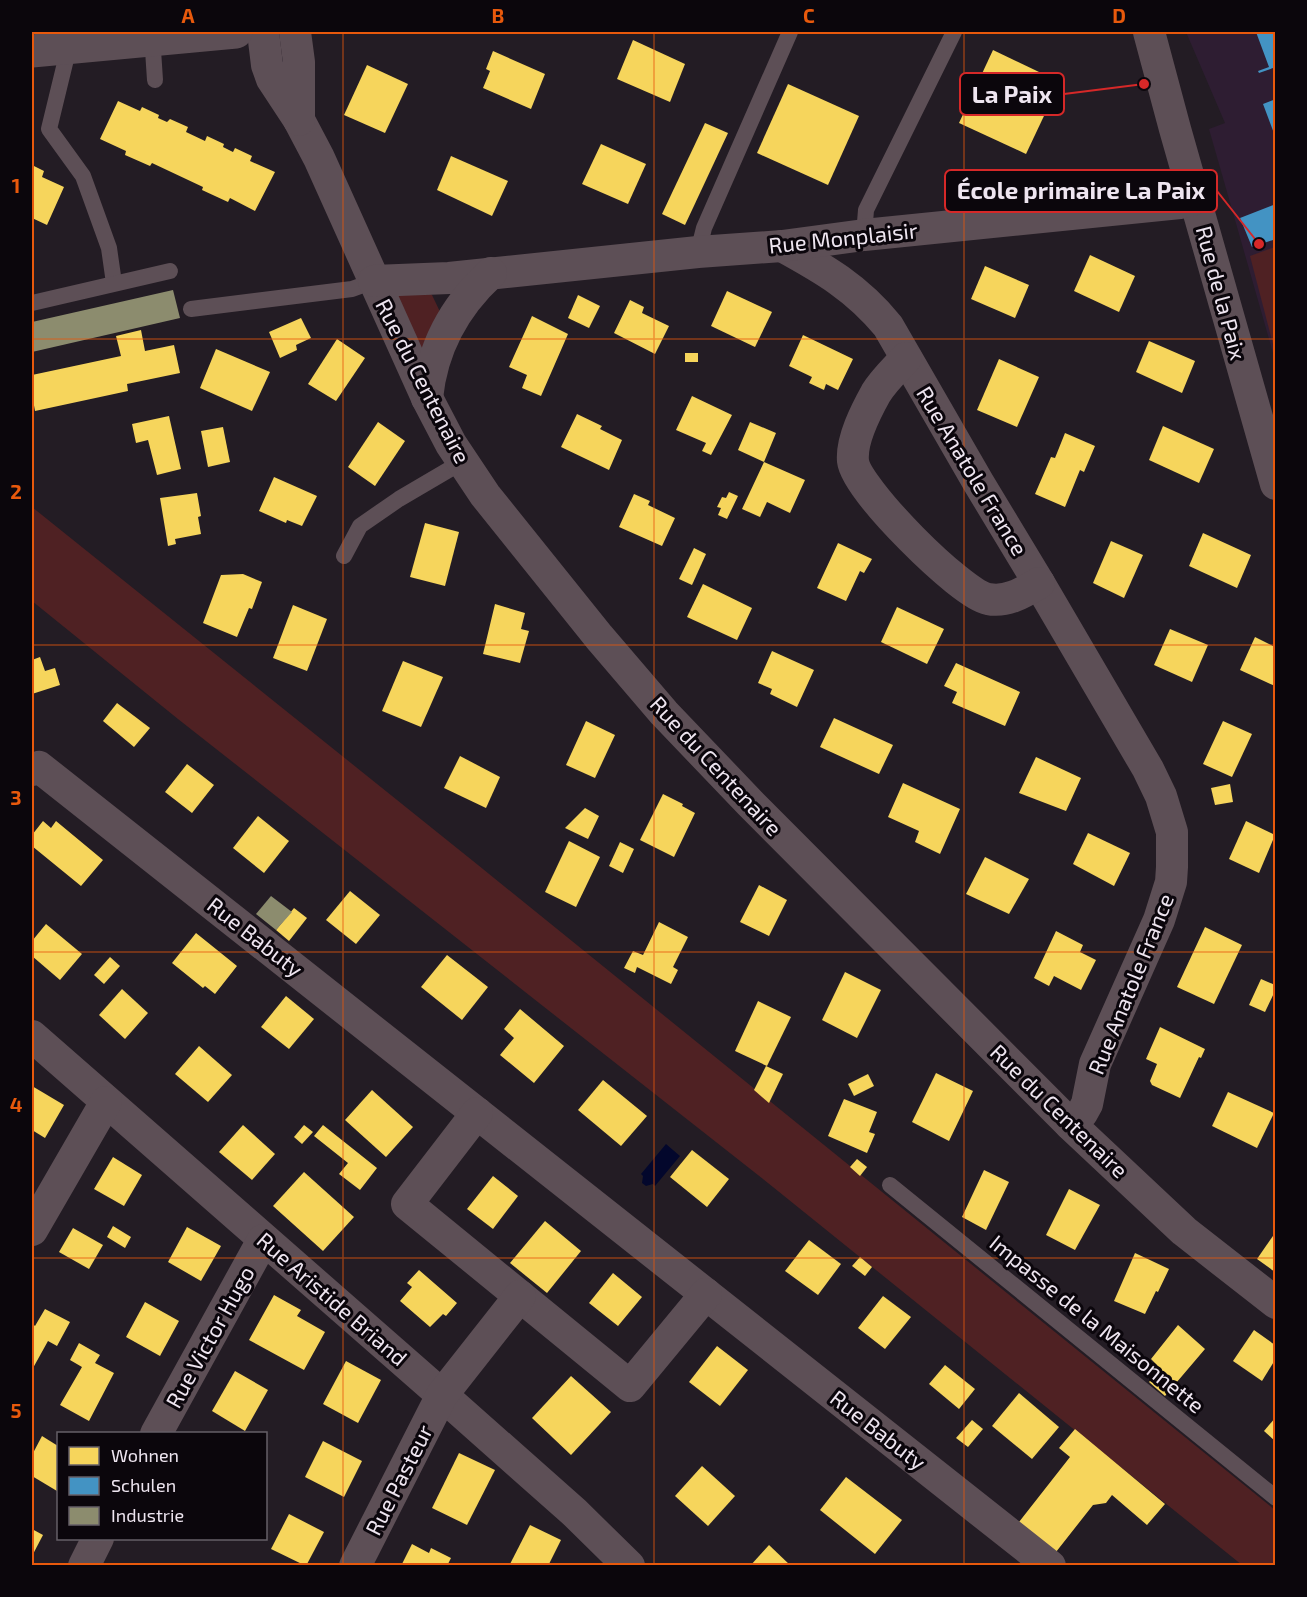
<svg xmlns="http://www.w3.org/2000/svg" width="1307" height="1597" font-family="'Exo 2',sans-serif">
	<rect width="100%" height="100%" fill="#231c24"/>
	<path fill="#2e1d32" d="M1186,32H1275V360L1209,129L1225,123Z"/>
	<g fill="#4f2123">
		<path d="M1275,247H1276L1275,352L1250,256Z"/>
		<path d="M426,290L432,295L443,318L432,349H415L395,300L399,293Z"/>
		<path d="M32,507L478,865L1275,1510V1565H1242L768,1183L178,719L32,601Z"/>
	</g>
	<path fill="#03072c" d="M666,1144L680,1156L655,1186L653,1184L646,1186L642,1183L643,1176L641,1174Z"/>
	<g fill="#f6d55c">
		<path d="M633,40L685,64L670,102L617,79Z"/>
		<path d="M993,50L1060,82L1026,154L959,123Z"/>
		<path d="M493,51L545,74L531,109L483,88L490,71L486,69Z"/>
		<path d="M367,65L408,84L385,133L344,115Z"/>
		<path d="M788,84L859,116L828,185L757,153Z"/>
		<path d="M118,101L140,111L142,107L159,115L158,118L167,122L170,119L188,127L186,132L205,141L207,136L224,144L223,147L233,152L235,148L252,156L250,161L275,172L255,211L230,198L228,202L202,190L203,187L152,163L150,166L125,155L126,151L100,139Z"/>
		<path d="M705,123L728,133L685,225L662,214Z"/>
		<path d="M601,144L646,164L628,204L582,184Z"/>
		<path d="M451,156L508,181L492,216L437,190Z"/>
		<path d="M32,165L44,171L42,177L64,187L47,225L32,218Z"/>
		<path d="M1090,255L1135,276L1119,312L1074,291Z"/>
		<path d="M985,266L1029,285L1015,318L971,299Z"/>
		<path d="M727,291L772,312L755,347L711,326Z"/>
		<path d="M578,295L600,306L589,328L568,318Z"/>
		<path d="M630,300L644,307L642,313L669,326L655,354L614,333Z"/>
		<path d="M532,316L568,334L541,396L522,388L527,375L509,367Z"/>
		<path d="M301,318L311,338L296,345L297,350L280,358L269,332Z"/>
		<path d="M141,330L145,351L174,345L180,373L127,384L128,391L35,411L32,394V375L121,356L116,336Z"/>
		<path d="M803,335L853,359L838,390L826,384L824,390L809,383L812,377L789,366Z"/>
		<path d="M337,339L365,358L336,401L308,384Z"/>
		<path d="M1149,341L1195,361L1182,393L1136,372Z"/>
		<path d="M216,349L270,372L252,411L200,388Z"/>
		<rect x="685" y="353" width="13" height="9"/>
		<path d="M999,359L1039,377L1017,427L977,410Z"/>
		<path d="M692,396L732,415L711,455L702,451L706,443L676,430Z"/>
		<path d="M577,414L602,426L600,429L622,440L609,470L561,447Z"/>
		<path d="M169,416L181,469L157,475L148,440L136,443L132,424Z"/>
		<path d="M378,422L405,441L375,486L348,467Z"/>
		<path d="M750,422L776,433L764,462L805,480L790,513L767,502L760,517L742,509L764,462L738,450Z"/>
		<path d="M1163,426L1214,449L1199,483L1149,460Z"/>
		<path d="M223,427L230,462L208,467L201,431Z"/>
		<path d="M1065,433L1095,446L1084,472L1080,470L1065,507L1035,494L1051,457L1055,458Z"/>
		<path d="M274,477L317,496L302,526L287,520L286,523L259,511Z"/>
		<path d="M729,492L738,496L727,519L718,515L721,508L717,507L722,497L726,498Z"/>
		<path d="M197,493L201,516L198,517L201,534L175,539L176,544L168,546L160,498Z"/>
		<path d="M634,494L650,501L648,505L675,518L662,546L619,527Z"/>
		<path d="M425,523L459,532L445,586L410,577Z"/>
		<path d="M1203,533L1251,555L1237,588L1189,566Z"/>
		<path d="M1111,541L1143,555L1124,598L1093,583Z"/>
		<path d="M838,543L872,559L864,573L860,571L846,601L817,588Z"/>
		<path d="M694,548L706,554L692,585L679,579Z"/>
		<path d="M243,574L262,582L252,609L249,608L237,637L203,623L221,575Z"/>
		<path d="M703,584L752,608L737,640L687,617Z"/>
		<path d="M495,604L525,613L521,629L529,631L520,663L483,654Z"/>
		<path d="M293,605L327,619L307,671L273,658Z"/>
		<path d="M897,607L944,629L927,664L881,642Z"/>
		<path d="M1170,629L1208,645L1192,682L1154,665Z"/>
		<path d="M1255,637L1275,647V686L1240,670Z"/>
		<path d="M772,651L814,670L797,707L770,694L772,689L758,683Z"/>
		<path d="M40,657L45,671L55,668L60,685L32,694V660Z"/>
		<path d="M403,661L443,677L421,727L382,711Z"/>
		<path d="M956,663L1020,692L1005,726L952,703L957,692L944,686Z"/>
		<path d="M117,703L150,728L134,747L103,721Z"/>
		<path d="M834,718L893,745L879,774L820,747Z"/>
		<path d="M586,721L615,735L595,778L566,765Z"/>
		<path d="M1223,721L1252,734L1232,777L1203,764Z"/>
		<path d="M460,756L500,777L486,808L444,788Z"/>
		<path d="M1036,757L1081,778L1066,811L1019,793Z"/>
		<path d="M187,764L214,785L192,813L165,792Z"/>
		<path d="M903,783L960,809L940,854L915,842L919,831L888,817Z"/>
		<path d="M1230,784L1233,802L1215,805L1211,788Z"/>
		<path d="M663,794L683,804L682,806L695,813L674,857L640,840Z"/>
		<path d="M585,808L599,816L588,839L565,828Z"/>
		<path d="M258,816L289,841L264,873L233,848Z"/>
		<path d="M43,821L51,828L56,821L103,860L81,886L32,846V835Z"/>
		<path d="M1246,821L1275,835L1259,873L1229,859Z"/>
		<path d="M1088,833L1130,853L1114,886L1073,864Z"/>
		<path d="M569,841L600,857L576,907L545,892Z"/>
		<path d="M620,842L634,849L623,873L609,866Z"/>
		<path d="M985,857L1029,879L1009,914L966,894Z"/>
		<path d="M759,885L787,900L769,936L740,922Z"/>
		<path d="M350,891L380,915L356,944L326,920Z"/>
		<path d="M294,908L307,918L289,941L276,930Z"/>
		<path d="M659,922L688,937L673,967L678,970L671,984L637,967L635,973L624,968L633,951L643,955Z"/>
		<path d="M46,924L82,954L60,980L32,956V941Z"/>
		<path d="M1205,927L1242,945L1214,1004L1177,987Z"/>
		<path d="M1056,931L1083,945L1080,952L1096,960L1081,990L1054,976L1049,986L1034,978Z"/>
		<path d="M196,933L237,966L215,994L205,986L203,988L172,963Z"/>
		<path d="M447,955L488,987L462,1020L421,987Z"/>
		<path d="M110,957L120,966L104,984L94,975Z"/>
		<path d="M845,972L881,990L857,1038L822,1020Z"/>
		<path d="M1261,979L1275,985V991L1265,1012L1249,1005Z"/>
		<path d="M122,989L148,1013L125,1039L99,1015Z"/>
		<path d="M286,996L314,1019L289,1049L261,1027Z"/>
		<path d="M758,1001L791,1017L767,1066L735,1051Z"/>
		<path d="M520,1009L564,1046L534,1083L500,1055L514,1038L504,1029Z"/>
		<path d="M1160,1027L1205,1049L1201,1058L1199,1057L1180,1098L1152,1085L1150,1081L1157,1064L1146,1059Z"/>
		<path d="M199,1046L232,1075L208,1102L175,1074Z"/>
		<path d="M766,1066L783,1074L769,1103L754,1090Z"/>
		<path d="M936,1073L973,1091L949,1141L912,1122Z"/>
		<path d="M868,1074L874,1086L854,1096L848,1084Z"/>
		<path d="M603,1080L647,1116L621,1146L578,1110Z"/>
		<path d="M32,1086L64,1105L45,1138L32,1130Z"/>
		<path d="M372,1090L413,1127L386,1157L345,1120Z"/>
		<path d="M1228,1092L1274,1113L1257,1148L1212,1126Z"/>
		<path d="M844,1099L877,1112L869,1132L875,1134L867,1153L828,1136Z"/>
		<path d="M243,1125L275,1154L252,1180L219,1152Z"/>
		<path d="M304,1125L313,1132L302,1144L294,1137Z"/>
		<path d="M323,1125L377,1168L360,1190L339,1174L348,1163L314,1136Z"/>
		<path d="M692,1150L729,1179L707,1207L670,1177Z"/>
		<path d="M113,1157L142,1175L124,1206L94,1189Z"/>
		<path d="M857,1159L867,1167L860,1176L850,1167Z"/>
		<path d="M984,1170L1009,1182L986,1230L962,1217Z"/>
		<path d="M304,1172L354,1217L323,1251L273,1206Z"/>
		<path d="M493,1176L518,1196L493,1229L467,1209Z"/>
		<path d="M1069,1189L1100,1205L1075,1250L1046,1235Z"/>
		<path d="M545,1221L581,1251L547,1293L510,1263Z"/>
		<path d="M113,1226L131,1237L125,1248L107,1237Z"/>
		<path d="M187,1227L221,1246L201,1281L168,1262Z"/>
		<path d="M73,1228L103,1245L89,1269L59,1252Z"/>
		<path d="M1275,1233V1272L1257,1259Z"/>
		<path d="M809,1240L841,1264L818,1295L785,1271Z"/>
		<path d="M1135,1253L1169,1269L1158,1292L1156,1291L1145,1314L1114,1301Z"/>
		<path d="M860,1257L872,1267L865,1276L852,1266Z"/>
		<path d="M419,1270L457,1303L446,1316L443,1314L430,1327L400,1301L412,1287L407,1283Z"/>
		<path d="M613,1273L642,1297L618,1326L589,1303Z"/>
		<path d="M274,1295L301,1310L297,1316L325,1332L304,1370L249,1340Z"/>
		<path d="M883,1296L911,1317L885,1349L858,1328Z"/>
		<path d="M145,1302L179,1321L160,1356L126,1337Z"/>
		<path d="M45,1309L70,1322L57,1346L48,1341L33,1368L32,1367V1323L35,1326Z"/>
		<path d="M1178,1325L1205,1349L1165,1396L1149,1382L1161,1369L1151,1359Z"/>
		<path d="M1254,1330L1275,1345V1360L1262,1381L1233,1361Z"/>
		<path d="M79,1343L100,1355L95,1363L114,1373L89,1421L60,1405L82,1367L70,1360Z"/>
		<path d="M717,1346L748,1370L720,1406L689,1382Z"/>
		<path d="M346,1361L381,1380L358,1423L323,1404Z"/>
		<path d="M945,1365L975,1389L959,1409L929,1384Z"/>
		<path d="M235,1371L268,1390L245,1431L212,1411Z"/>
		<path d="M571,1376L611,1412L571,1455L532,1418Z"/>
		<path d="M1019,1393L1059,1427L1032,1459L992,1426Z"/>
		<path d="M1275,1418V1441L1264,1431Z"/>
		<path d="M972,1420L983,1429L968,1447L956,1438Z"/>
		<path d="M1075,1429L1165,1504L1147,1525L1112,1495L1106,1503L1093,1505L1056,1552L1019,1522L1070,1457L1059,1448Z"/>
		<path d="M42,1436L58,1446L57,1491L32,1476V1455Z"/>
		<path d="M323,1441L362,1461L344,1497L305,1477Z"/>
		<path d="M459,1453L495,1470L467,1525L432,1508Z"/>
		<path d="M702,1466L735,1496L708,1526L675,1496Z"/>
		<path d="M846,1477L902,1520L875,1554L820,1510Z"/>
		<path d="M289,1514L324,1532L306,1566L271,1549Z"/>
		<path d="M530,1525L561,1540L548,1566H509Z"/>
		<path d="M32,1529L43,1535L32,1556Z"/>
		<path d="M412,1544L429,1553L431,1548L451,1558L447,1566H401Z"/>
		<path d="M769,1545L791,1566H750Z"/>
	</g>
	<g fill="#4393c3">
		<path d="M1256,32H1276V67L1259,73L1258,71L1269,67Z"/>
		<path d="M1276,99V136H1275L1263,104Z"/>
		<path d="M1276,204V239L1252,247L1240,218Z"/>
	</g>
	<g fill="#8c8c6e">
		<path d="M173,290L180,318L32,352V322Z"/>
		<path d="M271,896L292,912L276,930L256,914Z"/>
	</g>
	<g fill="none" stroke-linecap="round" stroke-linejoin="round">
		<g stroke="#5d4f56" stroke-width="16">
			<path d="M152,35L155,80"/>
			<path d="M65,44L66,59L49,129L83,176L109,248L114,283"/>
			<path d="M864,235L866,210L954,32"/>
			<path d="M698,252L704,228L790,32"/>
			<path d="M32,303L170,271"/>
			<path d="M191,309L352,289L374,281"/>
			<path d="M344,556L360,526L399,499L462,462"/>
			<path d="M890,1185L1276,1498"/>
		</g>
		<g stroke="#5d4f56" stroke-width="32">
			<path d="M263,32L267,65L272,79L299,120L319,158L427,398L451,444L485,495L599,637L664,713L750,803L1070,1124L1184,1231L1276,1303"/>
			<path d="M295,32L299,62V120"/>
			<path d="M1149,32L1175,129L1276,484"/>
			<path d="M782,246C824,269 857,288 888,326L978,482L1039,583L1148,769L1161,796L1172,832V867L1171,882L1159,920L1095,1064L1087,1104L1082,1113L1070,1124"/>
			<path d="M374,281L449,278L698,252L782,246L864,235L1180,203L1195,199"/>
			<path d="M906,358C896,369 884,380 876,393C866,411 851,440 853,461C856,489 961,594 988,599C1007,603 1024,592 1039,583"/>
			<path d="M427,398C432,348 454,307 491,273"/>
			<path d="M32,770L39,767L1050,1566"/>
			<path d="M32,1036L442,1395L574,1512L629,1566"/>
			<path d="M477,1113L407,1204L630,1386L706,1294"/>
			<path d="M32,1230L106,1102"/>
			<path d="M156,1434L263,1240"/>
			<path d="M84,1566L98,1538"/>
			<path d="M355,1566L442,1395L520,1296"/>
		</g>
		<path stroke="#5d4f56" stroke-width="33" d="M32,51L236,32"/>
	</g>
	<path fill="none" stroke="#e8590c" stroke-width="1.5" stroke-opacity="0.55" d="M343,32V1566M654,32V1566M964,32V1566M32,339H1276M32,645H1276M32,952H1276M32,1258H1276"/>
	<g text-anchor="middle" stroke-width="6" stroke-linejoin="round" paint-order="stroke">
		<g font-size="22" fill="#eee5f0" stroke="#0b060c">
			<text transform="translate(843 238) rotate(-6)" y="8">Rue Monplaisir</text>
			<text transform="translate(1221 293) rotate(75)" y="8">Rue de la Paix</text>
			<text transform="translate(423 381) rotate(63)" y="8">Rue du Centenaire</text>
			<text transform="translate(972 471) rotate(59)" y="8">Rue Anatole France</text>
			<text transform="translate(716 766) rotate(47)" y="8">Rue du Centenaire</text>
			<text transform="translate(255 937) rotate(38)" y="8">Rue Babuty</text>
			<text transform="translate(1131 984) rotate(-68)" y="8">Rue Anatole France</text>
			<text transform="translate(1059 1111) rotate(44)" y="8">Rue du Centenaire</text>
			<text transform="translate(332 1299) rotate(41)" y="8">Rue Aristide Briand</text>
			<text transform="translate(1097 1324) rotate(39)" y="8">Impasse de la Maisonnette</text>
			<text transform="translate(210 1337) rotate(-61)" y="8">Rue Victor Hugo</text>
			<text transform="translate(878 1430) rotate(38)" y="8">Rue Babuty</text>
			<text transform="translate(399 1480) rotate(-63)" y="8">Rue Pasteur</text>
		</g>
	</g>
	<path fill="none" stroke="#d62828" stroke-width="2" d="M1144 84L1064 94M1259 244L1217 191"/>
	<g fill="#d62828" stroke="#0b060c" stroke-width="2">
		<circle cx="1144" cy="84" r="6"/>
		<circle cx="1259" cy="244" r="6"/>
	</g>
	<g fill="#0b060c" stroke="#d62828" stroke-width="2">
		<rect x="960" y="73" width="104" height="42" rx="6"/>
		<rect x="945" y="170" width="272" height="42" rx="6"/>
	</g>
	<g font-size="24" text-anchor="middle" font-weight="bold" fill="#eee5f0">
		<text x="1012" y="103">La Paix</text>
		<text x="1081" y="199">École primaire La Paix</text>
	</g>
	<rect width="1307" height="1597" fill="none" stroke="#0b060c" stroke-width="66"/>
	<rect x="57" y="1432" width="210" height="108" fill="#0b060c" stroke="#665f67" stroke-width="1.5"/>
	<rect x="69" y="1447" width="30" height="18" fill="#f6d55c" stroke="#665f67" stroke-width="1.5"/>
	<text x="111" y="1462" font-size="18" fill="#eee5f0">Wohnen</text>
	<rect x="69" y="1477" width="30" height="18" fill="#4393c3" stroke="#665f67" stroke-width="1.5"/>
	<text x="111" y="1492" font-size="18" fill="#eee5f0">Schulen</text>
	<rect x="69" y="1507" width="30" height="18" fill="#8c8c6e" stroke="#665f67" stroke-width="1.5"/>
	<text x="111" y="1522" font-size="18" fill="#eee5f0">Industrie</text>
	<rect x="33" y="33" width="1241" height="1531" fill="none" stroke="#e8590c" stroke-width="2"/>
	<g font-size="20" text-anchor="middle" font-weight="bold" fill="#e8590c">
		<text x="188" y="23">A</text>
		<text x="498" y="23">B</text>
		<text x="809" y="23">C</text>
		<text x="1119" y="23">D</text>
		<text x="16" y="193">1</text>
		<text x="16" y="499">2</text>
		<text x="16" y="805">3</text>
		<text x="16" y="1112">4</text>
		<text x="16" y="1418">5</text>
	</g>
</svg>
